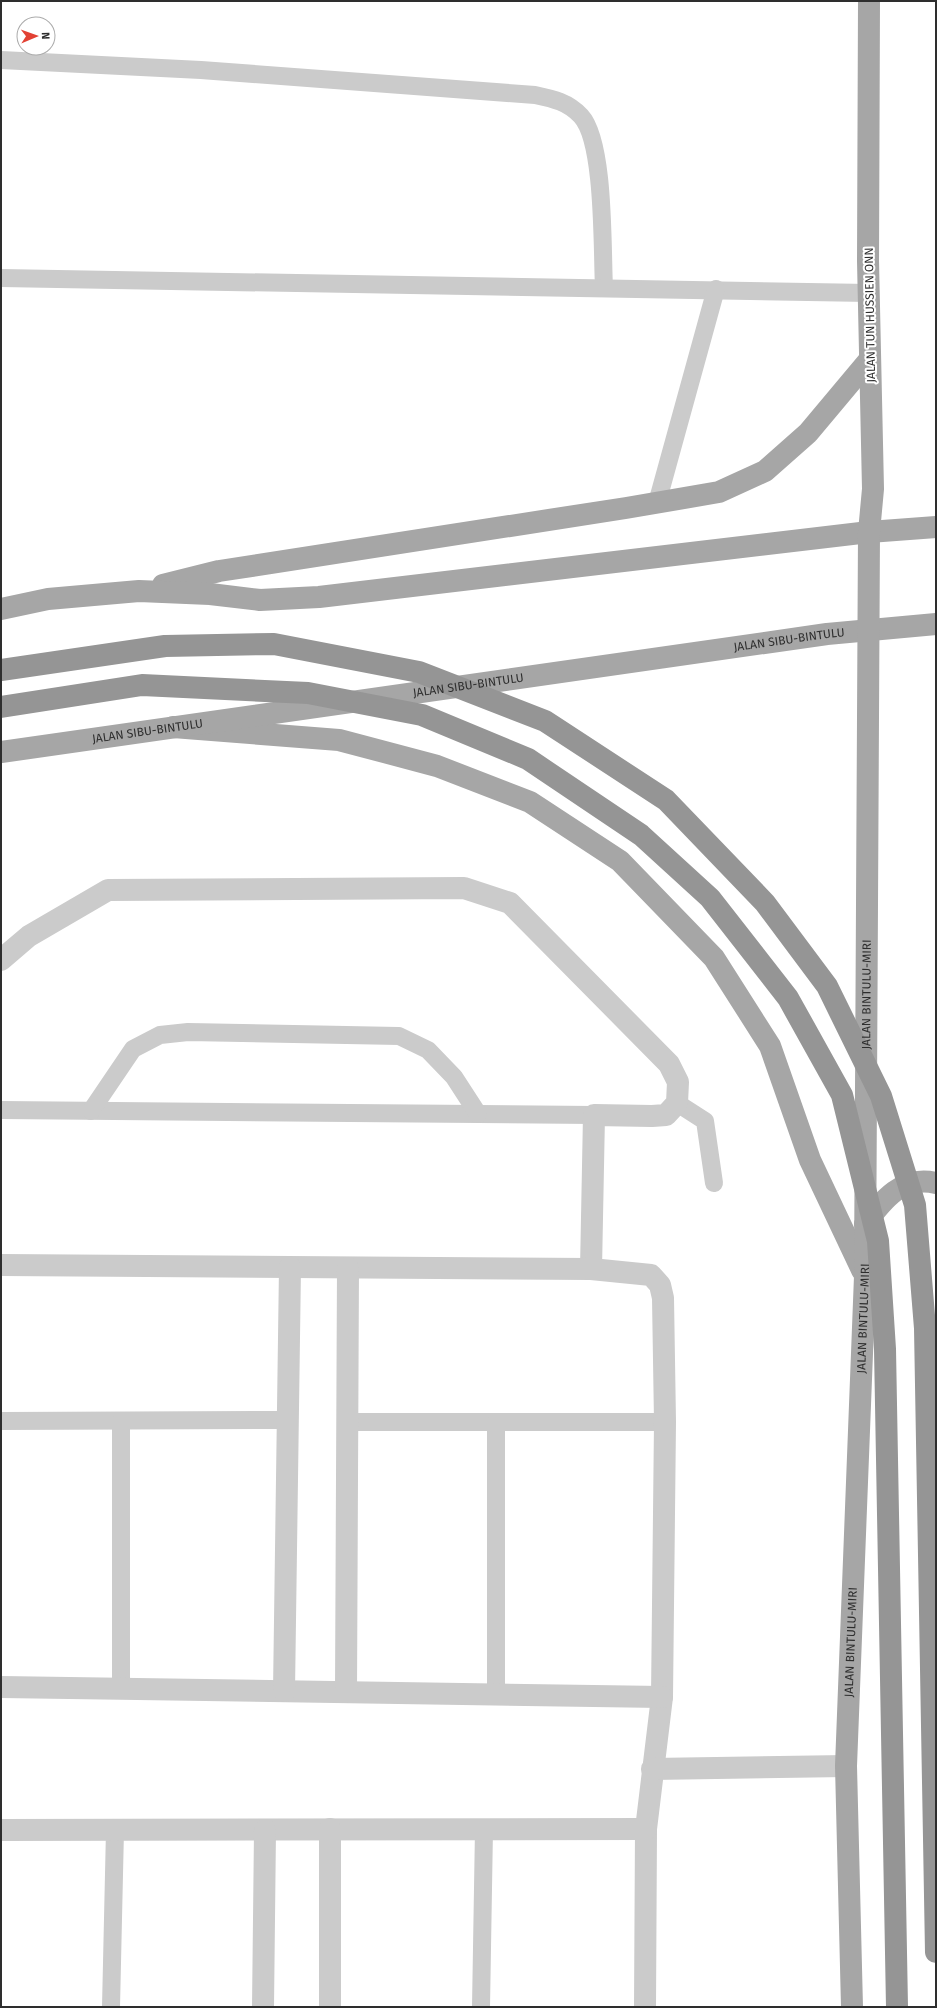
<svg xmlns="http://www.w3.org/2000/svg" width="937" height="2008" font-family="'Fira Sans',sans-serif">
	<rect width="100%" height="100%" fill="#fff"/>
	<g fill="none" stroke-linecap="round" stroke-linejoin="round">
		<g stroke="#cbcbcb" stroke-width="18">
			<path d="M1,60L201,70L535,95C554,99 568,102 581,116C605,142 602,250 604,288"/>
			<path d="M1,278L869,293"/>
			<path d="M657,503L716,289"/>
			<path d="M677,1103L705,1121L714,1183"/>
			<path d="M1,1110L594,1115"/>
			<path d="M91,1111L133,1049L160,1035L188,1032L399,1036L428,1050L454,1077L478,1114"/>
			<path d="M1,1421L287,1420"/>
			<path d="M347,1422H665"/>
			<path d="M496,1422V1694"/>
			<path d="M121,1689V1421"/>
			<path d="M111,2007L115,1830"/>
			<path d="M481,2007L484,1829"/>
		</g>
		<g stroke="#cbcbcb" stroke-width="22">
			<path d="M1,960L29,936L108,890L464,888L510,903L669,1064L678,1082L677,1103L666,1115L652,1116L594,1115L591,1269"/>
			<path d="M1,1265L591,1269L651,1275L660,1285L663,1298L665,1422L662,1697L646,1829L645,2007"/>
			<path d="M1,1687L662,1697"/>
			<path d="M284,1691L290,1267"/>
			<path d="M346,1692L348,1268"/>
			<path d="M652,1769L846,1766"/>
			<path d="M1,1830L646,1829"/>
			<path d="M263,2007L265,1830"/>
			<path d="M330,2007V1829"/>
		</g>
		<g stroke="#a6a6a6" stroke-width="22">
			<path d="M163,585L219,571L626,508L719,492L765,471L808,433L870,359"/>
			<path d="M1,609L48,599L139,591L210,594L260,600L319,597L869,532L936,527"/>
			<path d="M173,727L339,740L437,766L530,802L620,861L714,958L770,1046L810,1160L862,1270"/>
			<path id="s1" d="M1,752L827,634L936,624"/>
			<path d="M865,1224C883,1200 902,1175 936,1183"/>
			<path id="s2" d="M852,2007L846,1766L865,1276L869,532L873,489L868,261L869,1"/>
		</g>
		<g stroke="#959595" stroke-width="22">
			<path d="M1,670L165,646L274,644L419,672L545,721L666,800L765,903L827,986L881,1096L915,1205L925,1328L936,1952"/>
			<path d="M1,707L142,685L308,693L422,715L528,759L641,835L710,898L788,998L842,1095L878,1241L885,1349L897,2007"/>
		</g>
	</g>
	<g text-anchor="middle" stroke-width="4" stroke-linejoin="round" paint-order="stroke">
		<g font-size="12" fill="#2e2e2e" stroke="#fff">
			<text transform="translate(870 315) rotate(-91)" y="4">JALAN TUN HUSSIEN ONN</text>
			<text dy="4" stroke="none"><textPath href="#s1" startOffset="796">JALAN SIBU-BINTULU</textPath></text>
			<text dy="4" stroke="none"><textPath href="#s1" startOffset="472">JALAN SIBU-BINTULU</textPath></text>
			<text dy="4" stroke="none"><textPath href="#s1" startOffset="148">JALAN SIBU-BINTULU</textPath></text>
			<text dy="4" stroke="none"><textPath href="#s2" startOffset="1013">JALAN BINTULU-MIRI</textPath></text>
			<text dy="4" stroke="none"><textPath href="#s2" startOffset="689">JALAN BINTULU-MIRI</textPath></text>
			<text dy="4" stroke="none"><textPath href="#s2" startOffset="365">JALAN BINTULU-MIRI</textPath></text>
		</g>
	</g>
	<rect width="937" height="2008" fill="none" stroke="#2e2e2e" stroke-width="4"/>
	<g transform="translate(36 36) rotate(88)"><circle r="19" fill="#ffffff" stroke="#ababab"/>
	<path d="M0-3L7 15L0 10L-7 15Z" fill="#e24134"/>
	<text y="-6" font-size="11" font-weight="bold" text-anchor="middle" fill="#2e2e2e">N</text>
	</g>
</svg>
